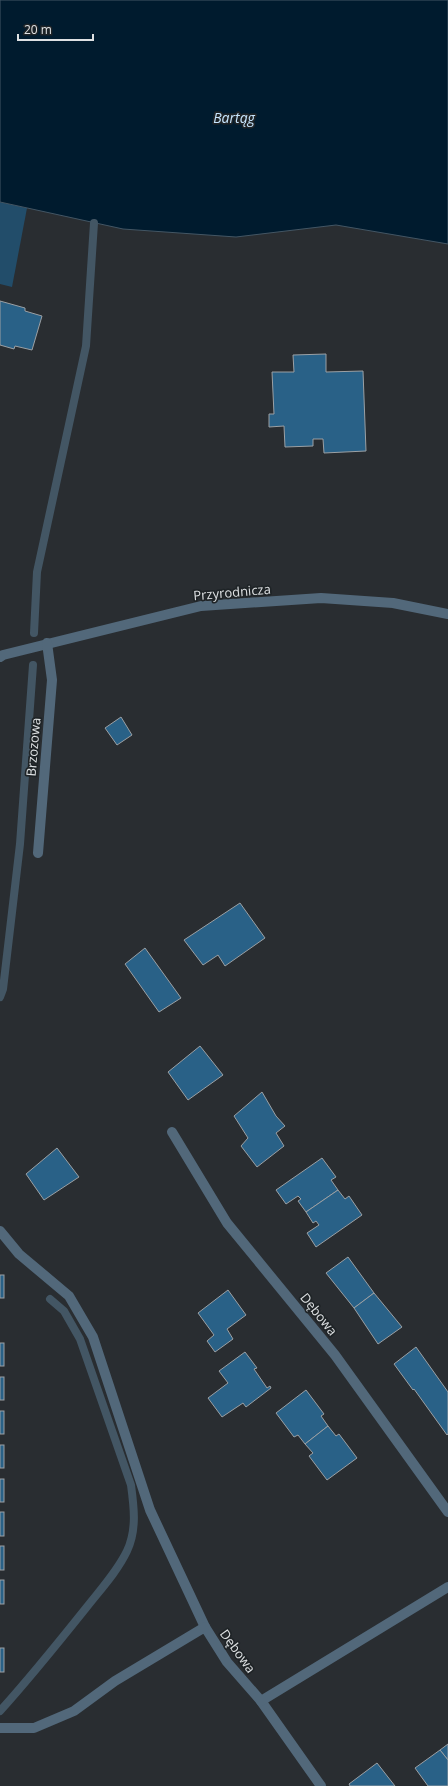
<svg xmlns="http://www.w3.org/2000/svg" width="448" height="1786" font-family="'Open Sans',sans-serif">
	<rect width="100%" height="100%" fill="#292d31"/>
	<path fill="#224d6a" d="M0,202L27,208L12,287L0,284Z"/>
	<path fill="#001b2e" stroke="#435664" d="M0,0H448V244L336,225L236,237L123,229L0,202Z"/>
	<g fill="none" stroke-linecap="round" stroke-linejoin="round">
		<g stroke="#435664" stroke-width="8">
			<path d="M34,633L37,572L86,346L94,223"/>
			<path d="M0,997L3,989L20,844L33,665"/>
			<path d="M0,1711C30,1678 58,1643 86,1608C100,1590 117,1572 127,1551C137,1530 134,1507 131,1485L80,1339L64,1311L50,1299"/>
		</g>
	</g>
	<g fill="#296187" stroke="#9ba0a4">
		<path d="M0,301L25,308V311L42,316L32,350L15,346L14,349L0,345Z"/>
		<path d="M326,354V372L363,371L366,451L324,453L323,439H313V446L285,447L284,426L269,427V414H274L272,372H294L293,355Z"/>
		<path d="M121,717L132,735L117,745L105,728Z"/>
		<path d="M240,903L265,938L225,966L218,955L203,965L184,940Z"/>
		<path d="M145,948L181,998L159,1012L125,964Z"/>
		<path d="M200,1046L223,1075L188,1100L168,1072Z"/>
		<path d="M262,1092L276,1116L285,1126L276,1133L284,1146L257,1167L241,1146L248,1138L234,1116Z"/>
		<path d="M57,1148L79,1177L44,1200L26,1174Z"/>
		<path d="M322,1158L336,1177L331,1180L338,1190L306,1212L298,1201L301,1199L298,1196L286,1204L276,1190Z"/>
		<path d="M338,1190L345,1199L349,1196L362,1215L316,1247L307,1233L319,1225L316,1221L313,1223L306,1212Z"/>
		<path d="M348,1257L374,1293L354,1308L326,1273Z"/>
		<rect x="0" y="1275" width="4" height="23"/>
		<path d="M228,1290L246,1315L227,1329L233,1339L215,1352L207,1341L214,1335L198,1313Z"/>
		<path d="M374,1293L402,1327L378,1344L354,1308Z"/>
		<rect x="0" y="1343" width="4" height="23"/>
		<path d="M416,1347L448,1392V1434L447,1435L414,1389L413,1390L394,1364Z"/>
		<path d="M245,1352L257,1368L254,1369L267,1388L270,1386L271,1388L246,1407L243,1403L222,1417L208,1398L228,1383L219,1371Z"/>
		<rect x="0" y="1377" width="4" height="23"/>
		<path d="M306,1390L324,1414L321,1416L328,1426L305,1444L298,1435L294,1437L276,1413Z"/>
		<rect x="0" y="1411" width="4" height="23"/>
		<path d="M328,1426L336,1436L339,1434L357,1458L327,1480L309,1456L313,1453L305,1444Z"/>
		<rect x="0" y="1445" width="4" height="23"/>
		<rect x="0" y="1479" width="4" height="23"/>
		<rect x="0" y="1512" width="4" height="24"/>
		<rect x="0" y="1546" width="4" height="24"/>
		<rect x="0" y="1580" width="4" height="24"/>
		<rect x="0" y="1648" width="4" height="24"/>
		<path d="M448,1744V1760L440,1750Z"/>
		<path d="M440,1750L448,1760V1786H428L415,1768Z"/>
		<path d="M377,1763L395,1786H350L349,1784Z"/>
	</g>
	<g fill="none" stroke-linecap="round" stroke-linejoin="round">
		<path stroke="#52687a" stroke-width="10" d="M261,1701L321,1786"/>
		<g stroke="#52687a" stroke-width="10">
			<path d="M0,657L3,655L201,606L321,598L393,603L448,614"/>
			<path d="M38,853L52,680L47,643"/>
			<path d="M172,1132L227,1223L335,1355L448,1512"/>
			<path d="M0,1231L19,1254L69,1296L93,1337L150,1510L205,1627"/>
			<path d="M0,1728H34L74,1711L115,1681L205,1627L227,1662L261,1701L448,1587"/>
		</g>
	</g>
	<g text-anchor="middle" stroke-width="3.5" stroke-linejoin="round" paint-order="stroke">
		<g font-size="13" fill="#dee1e3" stroke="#1f2427">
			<text transform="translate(232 592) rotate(-5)" y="5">Przyrodnicza</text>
			<text transform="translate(33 747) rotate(-85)" y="5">Brzozowa</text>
			<text transform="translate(319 1314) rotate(51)" y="5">Dębowa</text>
			<text transform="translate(238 1651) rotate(54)" y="5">Dębowa</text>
		</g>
		<g font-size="14" font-style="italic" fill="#c7e6fe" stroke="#1f2427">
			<text x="234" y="123">Bartąg</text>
		</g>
	</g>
	<path d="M18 34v6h75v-6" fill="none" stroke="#dee1e3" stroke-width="2"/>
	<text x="24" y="34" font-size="12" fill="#dee1e3" stroke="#1f2427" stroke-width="3" paint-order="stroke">20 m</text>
</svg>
